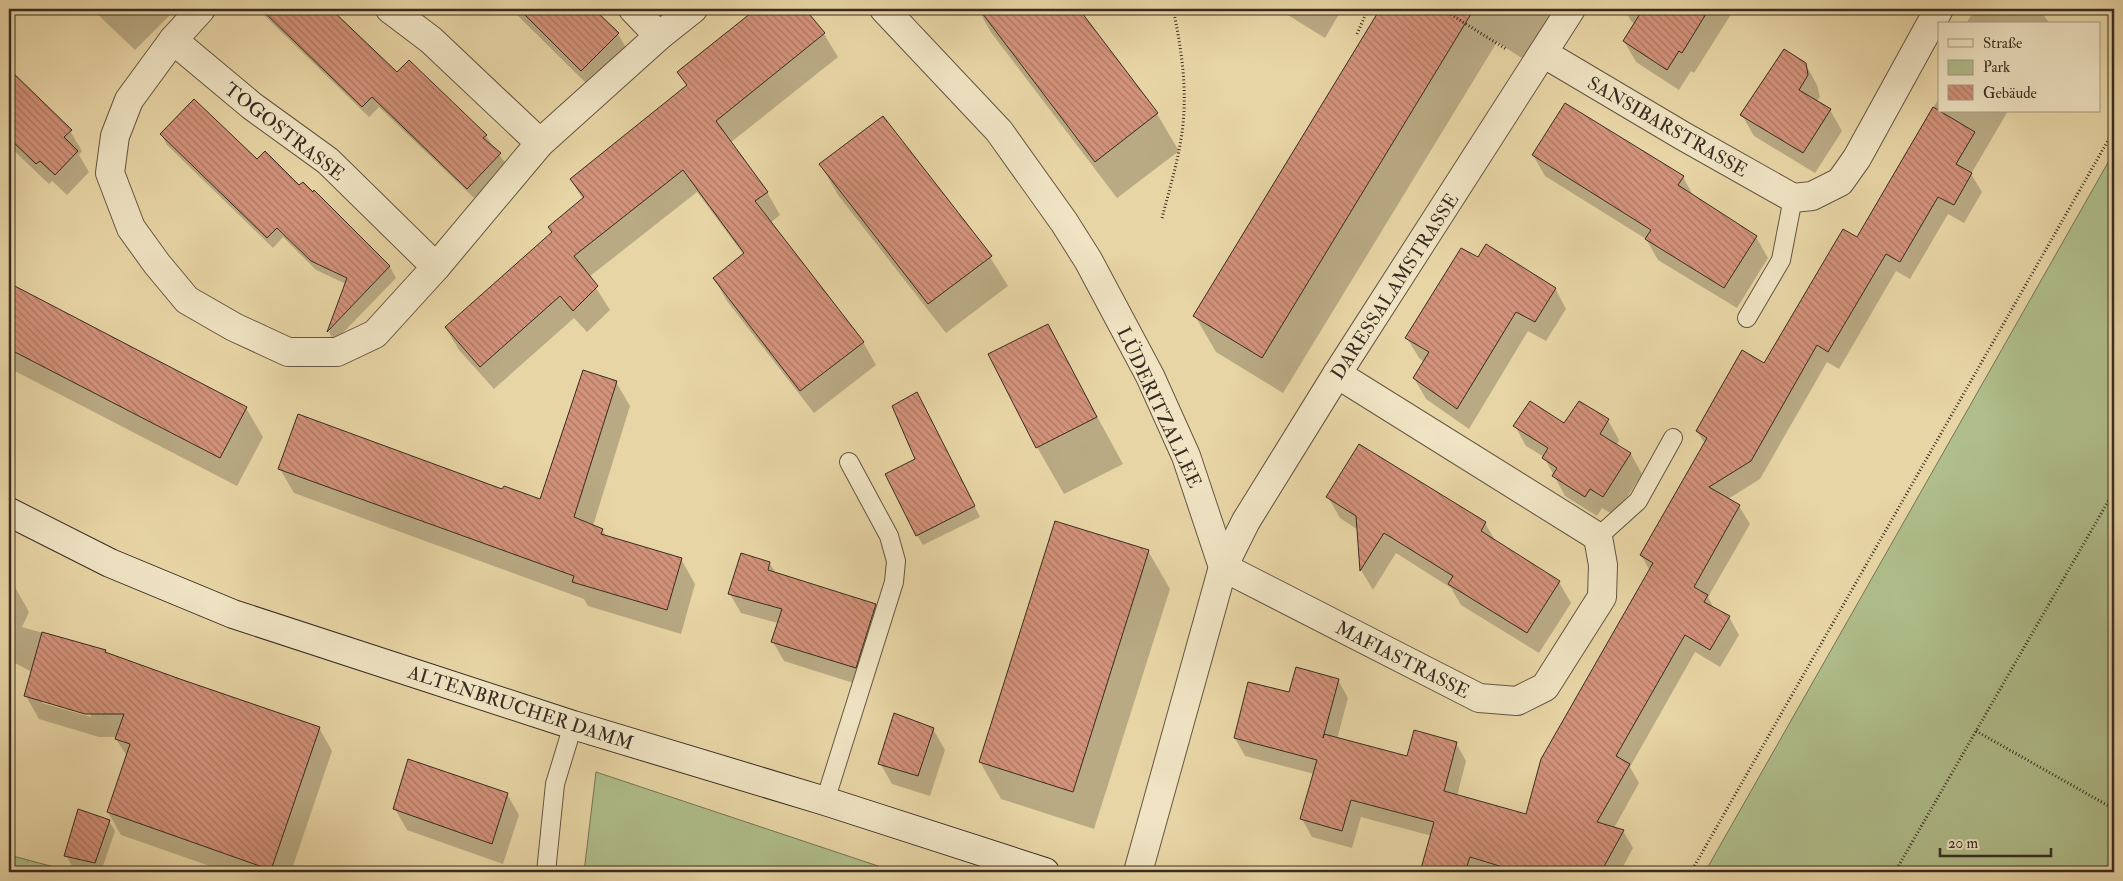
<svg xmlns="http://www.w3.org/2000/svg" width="2123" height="881" font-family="'IM FELL Double Pica',serif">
	<defs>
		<pattern id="forest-crowns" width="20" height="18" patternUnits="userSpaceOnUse" patternTransform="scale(1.25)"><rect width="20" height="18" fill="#afbe8b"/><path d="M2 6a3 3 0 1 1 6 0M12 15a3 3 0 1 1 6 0" fill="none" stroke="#8f9b71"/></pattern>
		<pattern id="building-back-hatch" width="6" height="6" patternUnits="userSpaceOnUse" patternTransform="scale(1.25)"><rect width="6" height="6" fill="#d3927a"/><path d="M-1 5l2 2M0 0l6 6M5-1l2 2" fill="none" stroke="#ac7764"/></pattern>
	</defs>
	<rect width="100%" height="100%" fill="#e8d5a5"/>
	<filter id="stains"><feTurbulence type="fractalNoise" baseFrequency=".004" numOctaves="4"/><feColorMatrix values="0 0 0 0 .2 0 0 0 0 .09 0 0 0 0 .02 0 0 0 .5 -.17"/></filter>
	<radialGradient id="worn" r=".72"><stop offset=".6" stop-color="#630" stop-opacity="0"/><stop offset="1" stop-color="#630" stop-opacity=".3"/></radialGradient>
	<g fill="#afbe8b" stroke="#747556">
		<path d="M2114,152V872H1705Z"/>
		<path d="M596,772L896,872H584Z"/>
	</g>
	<path fill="url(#forest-crowns)" stroke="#747556" d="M9,855L73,872H9Z"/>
	<g fill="#0003" fill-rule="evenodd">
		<path d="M92,9H176L135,50Z"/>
		<path d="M260,9H330L397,74L486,136L506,164L474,198L379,107L369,117L263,14Z"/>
		<path d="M511,9H592L618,34L629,53L593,90Z"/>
		<path d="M758,9H804L824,34L838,57L730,143L767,192L780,215L770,223L863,342L876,365L814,413L727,301L714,278L744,255L697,192L589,277L610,310L587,332L574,318L494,389L459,350L446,328L553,232L583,199L571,180L687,87L678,73Z"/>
		<path d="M978,9H1078L1157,114L1179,151L1117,198L990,31Z"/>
		<path d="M1278,9H1342L1325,38Z"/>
		<path d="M1382,9H1561L1528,62L1497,42L1283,393L1216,352L1195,316Z"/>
		<path d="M1624,9H1730L1728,12L1730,16L1694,73L1691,71L1679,90L1636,62L1624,41L1635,24L1631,21Z"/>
		<path d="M1975,9H2039L2050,24H1966Z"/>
		<path d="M1805,63L1817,85L1820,97L1816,102L1830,110L1842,131L1815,173L1754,136L1742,115Z"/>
		<path d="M9,79L70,131L82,151L79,155L89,172L67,195L52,181L49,184L9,146Z"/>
		<path d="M1939,98V111H2008L1971,174L1982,192L1964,223L1948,214L1910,279L1896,271L1839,369L1827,362L1760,479L1728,499L1739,506L1750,524L1708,597L1715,610L1729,617L1739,635L1720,667L1695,652L1630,767L1639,783L1614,828L1623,831L1633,848L1620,872H1421L1432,836L1361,817L1352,848L1312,837L1302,819L1314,774L1245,756L1235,738L1290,694L1338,680L1348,698L1337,739L1408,758L1456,743L1466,761L1457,796L1527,816L1650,571L1641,555L1705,444L1697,431L1765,365L1857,239Z"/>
		<path d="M161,134L257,161L299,187L313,194L314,192L390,267L396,278L334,342L329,332L346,284L316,270L283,237L273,248L167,145Z"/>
		<path d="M1533,155L1683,177L1694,197L1756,237L1768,258L1737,308L1658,260L1646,239L1545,176Z"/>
		<path d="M821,165L990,257L1008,286L946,333L838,195Z"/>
		<path d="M1479,259L1555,288L1566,309L1546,341L1528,331L1469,429L1426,399L1414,378L1424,362L1419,358L1407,338Z"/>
		<path d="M9,284L246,408L263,437L237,486L9,368Z"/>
		<path d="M1047,325L1123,464L1064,494L1037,447Z"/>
		<path d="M616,382L630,406L593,526L602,530L607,537L681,559L695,584L681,634L588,606L584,599L294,493L280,469L503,490L541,501Z"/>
		<path d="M923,404L980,517L923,545L917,535V460Z"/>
		<path d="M1608,420L1619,440L1617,445L1631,454L1642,474L1615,516L1602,508L1597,516L1565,496L1544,457L1526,446L1515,426L1565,425Z"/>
		<path d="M1328,497L1485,523L1496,542L1559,582L1571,603L1539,653L1461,605L1451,588L1396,553L1373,590L1361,570L1358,530L1340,518Z"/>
		<path d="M1148,551L1170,589L1094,829L1001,799L980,762Z"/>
		<path d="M769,563L776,573L875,605L886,624L866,687L784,661L773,642L778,623L741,613L730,594Z"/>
		<path d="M9,585L16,589L29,612L22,627L105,651L107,654L319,728L332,751L291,872H227L121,835L108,812L127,756L116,739L117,737H99L39,719L26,696L32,672L9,660ZM42,700L91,714V717L42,703Z"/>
		<path d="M933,729L945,750L930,796L892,784L880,763Z"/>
		<path d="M507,794L519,815L503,864L407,830L395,809Z"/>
		<path d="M109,821L115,831L101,872L72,866L66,855Z"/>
	</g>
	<g fill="url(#building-back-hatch)" stroke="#382c22">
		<path d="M261,9H331L397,72L409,60L487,135L483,138L501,153L467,189L372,97L362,107Z"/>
		<path d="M519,9H594L619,33L581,71Z"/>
		<path d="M756,9H805L825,33L716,121L768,192L755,201L864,342L800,391L713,278L744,253L683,170L574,256L598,286L573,311L560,296L480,367L445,327L552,232L548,227L584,197L570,179L687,85L677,72Z"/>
		<path d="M979,9H1079L1158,113L1095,162Z"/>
		<path d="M1380,9H1474L1262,358L1193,316Z"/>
		<path d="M1643,9H1709L1682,53L1679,51L1667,70L1623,41Z"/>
		<path d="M1784,49L1806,63L1808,75L1799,90L1831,109L1803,153L1740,115Z"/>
		<path d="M9,69L72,130L64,137L78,151L55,175L40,161L36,164L9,138Z"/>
		<path d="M194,99L257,159L265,151L299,185L303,182L313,192L314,190L390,266L327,332L347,278L311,261L277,228L267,238L160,134Z"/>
		<path d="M1565,103L1684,176L1678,185L1757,236L1724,288L1645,239L1651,230L1532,155Z"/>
		<path d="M1933,107L1975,132L1956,164L1972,173L1954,205L1938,197L1900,262L1886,254L1828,352L1817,345L1751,461L1709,487L1740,505L1694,587L1708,595L1704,602L1730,616L1710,650L1685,635L1616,756L1630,764L1597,822L1624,830L1601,872H1519L1470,857L1465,872H1420L1434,822L1351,800L1342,831L1300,819L1317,760L1234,738L1248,682L1289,692L1296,667L1339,679L1323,738L1324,734L1407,756L1414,730L1457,742L1444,791L1526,814L1541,759L1653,563L1640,555L1707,438L1696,431L1742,350L1764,363L1843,229L1857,237Z"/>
		<path d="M883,116L992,256L928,304L819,164Z"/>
		<path d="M1486,244L1556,288L1535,322L1516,312L1457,409L1413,378L1429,352L1405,338L1461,248L1478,257Z"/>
		<path d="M9,283L247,407L220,458L9,349Z"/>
		<path d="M1048,324L1097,417L1036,448L988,354Z"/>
		<path d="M583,370L617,381L574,517L603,529L601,534L682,558L667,610L572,582L574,576L278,469L298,414L502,489L504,486L540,499Z"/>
		<path d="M917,392L975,506L916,536L885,474L915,459L892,406Z"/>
		<path d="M1530,401L1564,423L1579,401L1609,419L1600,434L1631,453L1603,497L1590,489L1585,497L1552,476L1557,468L1542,458L1548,448L1513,426Z"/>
		<path d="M1359,444L1486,522L1481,531L1560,581L1527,633L1448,584L1453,576L1384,533L1360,571L1356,516L1326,497Z"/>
		<path d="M1055,521L1149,550L1073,792L979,762Z"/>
		<path d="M741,553L770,562L768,570L876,604L856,668L771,642L782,609L728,594Z"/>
		<path d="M42,632L106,650L105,652L180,679L320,727L271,870L107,812L130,744L115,739L124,714H85L24,696Z"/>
		<path d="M894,713L934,728L918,776L878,764Z"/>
		<path d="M408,759L508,793L492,844L393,809Z"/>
		<path d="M78,809L110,820L95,863L64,856Z"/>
	</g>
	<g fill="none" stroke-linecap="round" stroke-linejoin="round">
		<defs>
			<g id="service">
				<path d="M1747,318L1781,260L1793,198"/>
				<path d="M1598,537L1638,501L1673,438"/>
				<path d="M825,801L894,582L896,561L889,536L849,462"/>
				<path d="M546,872L555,784L573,725"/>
			</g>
			<g id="minor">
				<path d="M201,9L173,40L129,100L115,136L110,173L131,228L157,264L187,300L234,327L288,352H337L375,334L436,267L540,143L659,36L693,9"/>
				<path d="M390,9L431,40L540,143"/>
				<path d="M633,9L659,36"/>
				<path d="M884,9L999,131L1064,222L1088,260L1150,376L1186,456L1223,567"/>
				<path d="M173,40L252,106L328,161L436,267"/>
				<path d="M1543,53L1683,136L1793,198L1812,196L1840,182L1857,158L1939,9"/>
				<path d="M1223,567L1479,698L1517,701L1545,687L1602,597L1603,565L1598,537L1337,374"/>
				<path d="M1138,872L1223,567L1246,521L1337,374L1571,9"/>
			</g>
			<path id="secondary" d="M9,512L110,563L233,614L573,725L825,801L1045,872"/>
		</defs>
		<use href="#service" stroke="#645643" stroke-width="20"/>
		<use href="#minor" stroke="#645643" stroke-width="30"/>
		<use href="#secondary" stroke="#382c22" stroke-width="30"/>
		<g stroke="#382c22" stroke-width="3" stroke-dasharray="1 2.5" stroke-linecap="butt">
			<path d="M1442,9L1506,49"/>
			<path d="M1357,34L1368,9"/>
			<path d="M1162,218C1170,187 1180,155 1183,124C1187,85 1181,46 1173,9"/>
			<path d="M1976,731L2114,809"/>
			<path d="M1691,872L2114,130"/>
			<path d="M1895,872L2114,491"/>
		</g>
		<use href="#service" stroke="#f0e4c4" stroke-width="18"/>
		<use href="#minor" stroke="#f0e4c4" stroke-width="28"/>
		<use href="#secondary" stroke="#f0e4c4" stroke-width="28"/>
	</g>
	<g text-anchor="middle" stroke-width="4" stroke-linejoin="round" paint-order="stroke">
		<g font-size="19" fill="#382c22" stroke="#f0e4c4">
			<text transform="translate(1668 126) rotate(30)" y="7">SANSIBARSTRASSE</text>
			<text transform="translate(285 131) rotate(38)" y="7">TOGOSTRASSE</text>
			<text transform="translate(1394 286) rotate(-57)" y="7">DARESSALAMSTRASSE</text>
			<text transform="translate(1160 407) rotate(65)" y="7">LÜDERITZALLEE</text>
			<text transform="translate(1403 659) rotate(27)" y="7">MAFIASTRASSE</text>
			<text transform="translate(521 707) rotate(18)" y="7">ALTENBRUCHER DAMM</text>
		</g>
	</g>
	<rect width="2123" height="881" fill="none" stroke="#e8d5a5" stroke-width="30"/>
	<rect x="10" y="10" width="2103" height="861" fill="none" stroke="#382c22" stroke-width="2.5"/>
	<rect x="15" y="15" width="2093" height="851" fill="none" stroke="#382c22"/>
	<rect x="1938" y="22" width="162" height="90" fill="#f0e4c4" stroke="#a69a83"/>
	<rect x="1948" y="39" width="25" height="8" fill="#f0e4c4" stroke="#a69a83"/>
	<text x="1983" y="48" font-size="15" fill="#382c22">Straße</text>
	<rect x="1948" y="60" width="25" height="15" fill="#afbe8b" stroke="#a69a83"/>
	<text x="1983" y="72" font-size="15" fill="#382c22">Park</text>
	<rect x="1948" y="85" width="25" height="15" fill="url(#building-back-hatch)" stroke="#a69a83"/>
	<text x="1983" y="98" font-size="15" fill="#382c22">Gebäude</text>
	<path d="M1940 848v8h111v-8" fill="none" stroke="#382c22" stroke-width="2.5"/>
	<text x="1948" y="848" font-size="15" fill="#382c22" stroke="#f0e4c4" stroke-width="4" paint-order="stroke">20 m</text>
	<rect width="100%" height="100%" filter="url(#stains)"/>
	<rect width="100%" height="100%" fill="url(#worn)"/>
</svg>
